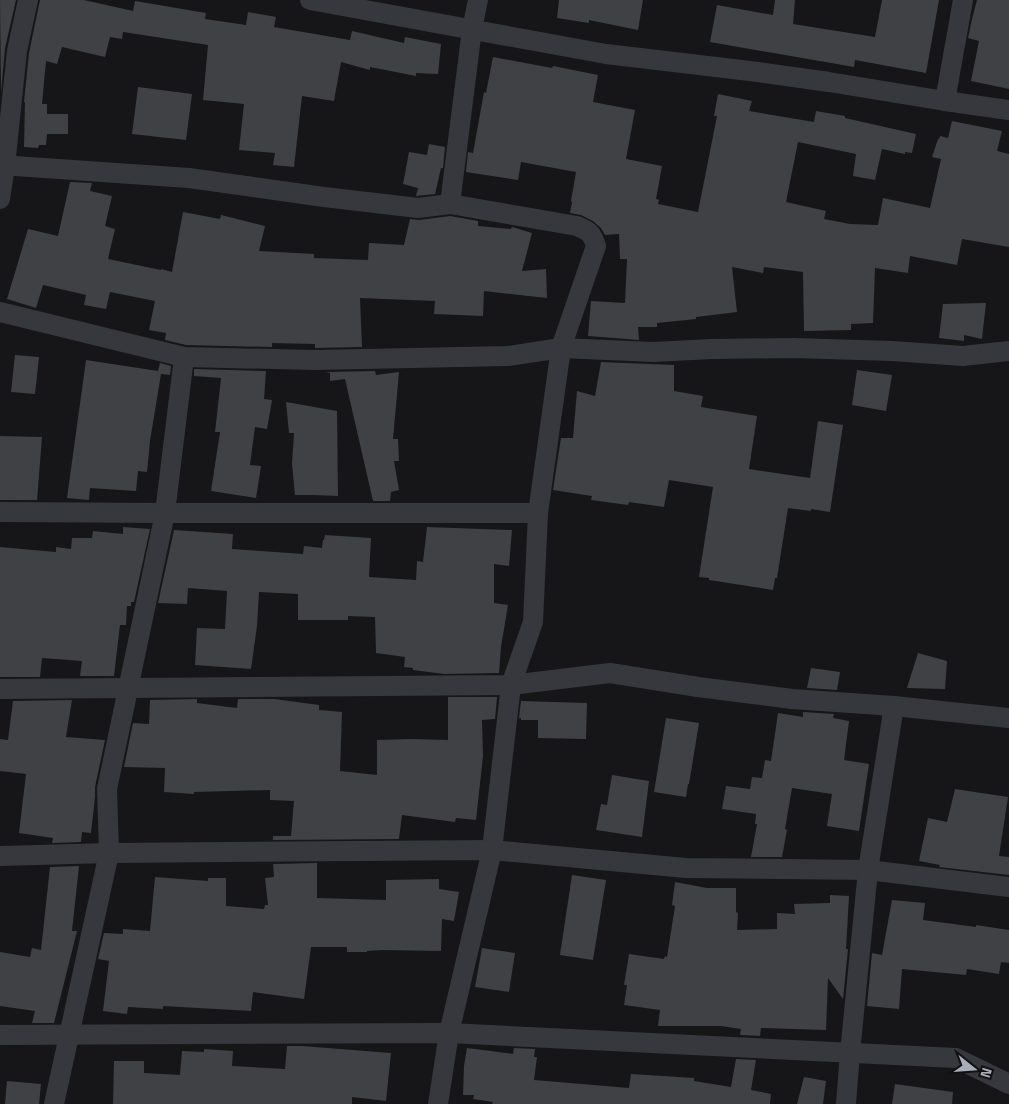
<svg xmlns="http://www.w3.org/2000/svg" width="1009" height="1104" font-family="'Titillium Web',sans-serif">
	<rect width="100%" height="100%" fill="#161618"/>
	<g fill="#404145">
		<path d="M0,0H16L5,48L1,93Z"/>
		<path d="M40,0H84L133,11L135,1L206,13L205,19L246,25L248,12L276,17L274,27L350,40L352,31L404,43L405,37L441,44L438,74L416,73V76L370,67V70L341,62L334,101L302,96L294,167L273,165L275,153L239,150L244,104L203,100L208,45L123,32L122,39L110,37L105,57L62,47L57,64L46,61L42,104H47V114H68V134H47L46,145H39L38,148L24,147L25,102H24L29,53Z"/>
		<path d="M559,0H643L638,30L589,20V23L557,18Z"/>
		<path d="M775,0H795L793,24L875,37L882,0H939L926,73L855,60L854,67L710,42L717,5L773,15Z"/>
		<path d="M977,0H1009V89L971,81L979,41L968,38L972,19Z"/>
		<path d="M493,57L552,68L553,66L598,75L593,102L635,110L626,159L662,166L656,199L659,200L658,204L698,212L717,116H714L718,94L752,101L749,111L814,122L816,111L845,116V118L916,134L912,153L905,152V154L882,149L875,180L853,176L856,154L798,142L786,202L826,211L824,219L850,224L878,225L883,198L930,208L941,159L932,157L938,139H939L940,136L948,138L952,121L1002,131L997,151L1009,154V247L962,239L957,265L910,256L908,273L875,268L873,323L851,324V330L804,331L803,272L764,267L763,273L732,267L737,312L696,317V319L657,323V327H638L639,340L588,336L591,301L625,303L627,259H620L619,234L605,235L601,228L593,221L581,215L570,213L572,202L571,201L576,172L521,162L518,180L466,172L468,152L473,153L484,92L486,93Z"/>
		<path d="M138,87L192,94L186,140L132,134Z"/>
		<path d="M429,144L445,147L443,168H441L435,194L416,196L418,188L403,184L409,152L427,155Z"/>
		<path d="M70,182L92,183L90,191L112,196L105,226L115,229L108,259L161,270V269L172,272L183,212L220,219L221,215L265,226L259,251L314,254V258L368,260L369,243L404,245L410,219L419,220L450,216L478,221V226L511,229L512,227L532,233L522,271L546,269L547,298L484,291L483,316L434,314L435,301L360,298L362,347L315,348V344L272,343V347L186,345L165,340L166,333L149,330L155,301L110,292L106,309L84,305L86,295L43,285L36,308L7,299L28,229L58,236Z"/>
		<path d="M986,303L982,339L964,335V341L939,338L943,304Z"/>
		<path d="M15,355L39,357L35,394L11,392Z"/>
		<path d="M86,360L158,371L160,363L171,366L170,375L161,374L150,441L147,472L138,471L136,491L90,488L89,500L67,498Z"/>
		<path d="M601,362L674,365V391L703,396L701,407L757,416L749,469L810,478L818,421L843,425L830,512L811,509V511L788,508L777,578H775L773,590L709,580V578L699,577L713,487L669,480L664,507L629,502L628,505L591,500L592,496L553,490L561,438H573L577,391L595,396Z"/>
		<path d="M194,369L266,371L264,399L272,400L267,429L255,427L250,465L261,466L256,498L211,491L220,432H215L221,378L194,376Z"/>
		<path d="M857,370L892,375L886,411L852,405Z"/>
		<path d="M375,371L376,375L399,372L393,439H398L399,461H394L399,490L391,492L390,501H373L345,379L330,381V373L326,372Z"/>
		<path d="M286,402L337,411L338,496L314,495H295L292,464L294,433H289Z"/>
		<path d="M0,436L42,437L37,500H0Z"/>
		<path d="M123,527L150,529L134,602H131V606H127L126,625H120L114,676H80L82,661L42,658L40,677H0V547L56,552V547L71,549L72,538H92L93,531L123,534Z"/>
		<path d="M427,527L512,530L509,566L494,564V603L508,605L501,647L499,673L444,674L413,670V668L404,667L405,657L376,653L375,617L348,616V620H298V594L259,592L257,626L251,669L195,665L197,628L225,629L227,591L188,588L187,604L158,603L174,530L233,534L232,549L303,554L304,546L322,548L323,540H324L325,535L371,538L369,577L416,580L417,561L423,562Z"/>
		<path d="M918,653L947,661L945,689L907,688Z"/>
		<path d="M811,668L840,672L837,690L807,688Z"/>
		<path d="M448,697H497L495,719L482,720L483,756L476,820L456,818L455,822L402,815L399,839L273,840V836H291L294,801L270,800V790L194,792V794L164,792L165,768L124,767L133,723L149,724L150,700L197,699V703L237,708L238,699H274L319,705V710L342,712L340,771L377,775V740L411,739L448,740Z"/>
		<path d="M72,700L66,737L105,740L95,787V797L91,833L82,832L81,842L52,843L53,838L19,833L26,774L0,771V739L8,740L13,701Z"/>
		<path d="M521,701L587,703L586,739L538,738V720H521V718H519Z"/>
		<path d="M803,712L834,714L833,718L849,721L844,760L869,764L859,831L827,826L832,794L792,788L785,829L787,830L782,857H751L757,824H755L756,814L722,809L726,786L750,789L752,777L762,778L765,760L771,761L778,713L803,717Z"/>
		<path d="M666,718L699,723L689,784H688L686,797L654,792Z"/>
		<path d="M612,775L649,781L642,837L596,830L601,804L607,805Z"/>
		<path d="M955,789L1008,797L999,856L1009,857V875L939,867L940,865L919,861L928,818L947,822Z"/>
		<path d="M317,863V898L386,900V880L439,879V889L459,892L454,921L442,919L441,951L382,950L367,951V952H347V947H311L304,999L253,992L251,1011L163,1006V1009L128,1007L127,1014L103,1011L109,961L98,959L104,933L123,934V929L150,931L155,877L208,881V878H226V906L264,909L265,905H268L265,878L274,877L273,864Z"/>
		<path d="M79,866L72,931H77L54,1023H32L35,1011L0,1006V952L30,957L32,948L41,950L50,867Z"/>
		<path d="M572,875L606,880L593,960L560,955Z"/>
		<path d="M675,882L707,888H736V912L738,913L737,930L777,929V913L795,914L794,904L830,903V895L849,896L846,949H848L843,999L828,978L826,1030L761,1028L760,1036L740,1035L741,1029L721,1026H658L660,1010L624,1005L627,985H624L629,954L664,959L665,956L667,957L675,906L672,905Z"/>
		<path d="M892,900L925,903L923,920L976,927V925L1009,930V963L1001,962L999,974L967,969L966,975L902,969L899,1009L867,1006L872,953L882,955Z"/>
		<path d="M482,948L515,953L509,992L475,987Z"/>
		<path d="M287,1046H302L391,1053L386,1101L352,1097V1104H113L114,1061H144V1073L180,1075L182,1051L204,1052V1049L233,1051L232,1066L285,1069Z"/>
		<path d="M467,1048L513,1054L514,1048L535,1049L534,1057H537L534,1080L629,1088L631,1074L694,1078V1081L731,1087L736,1059L756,1060L751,1090L771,1094L770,1104H492L493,1102L473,1099L474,1095H463L464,1066Z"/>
		<path d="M804,1077L826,1081L823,1104H797Z"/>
		<path d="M7,1081L41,1084L39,1104H5Z"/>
		<path d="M895,1084L953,1092L952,1104H892Z"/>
	</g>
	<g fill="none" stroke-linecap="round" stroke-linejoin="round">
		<g stroke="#37383d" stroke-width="20">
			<path d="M310,0L606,54L750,71L829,82L945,101L1009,110"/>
			<path d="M945,101L963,0"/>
			<path d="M0,165L189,178L324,197L418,208L450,204L577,226C589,231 592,233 596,246L561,348L538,513L533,622L511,685L492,850L449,1033L438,1104"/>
			<path d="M0,199L5,166L17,51L28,0"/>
			<path d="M450,204L472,29L478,0"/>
			<path d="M0,312L184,357L315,360L508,356L561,348L653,352L712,349L794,348L892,351L963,356L1009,351"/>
			<path d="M0,512L165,513H538"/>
			<path d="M0,689L511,685L610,673L698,687L792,699L894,706L1009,718"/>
			<path d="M0,856L109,853L492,850L686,868L868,870L1009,887"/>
			<path d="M0,1035L449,1033L956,1058L1009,1084"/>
			<path d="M54,1104L109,853L107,789L165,513L184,357"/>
			<path d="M846,1104L850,1053L868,870L894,706"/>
		</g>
	</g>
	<g transform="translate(974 1069) rotate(107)" stroke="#111113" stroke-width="4" paint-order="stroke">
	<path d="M0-4L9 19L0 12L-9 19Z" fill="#a8adb8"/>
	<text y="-8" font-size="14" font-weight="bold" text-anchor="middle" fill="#a8adb8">N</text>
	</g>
</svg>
